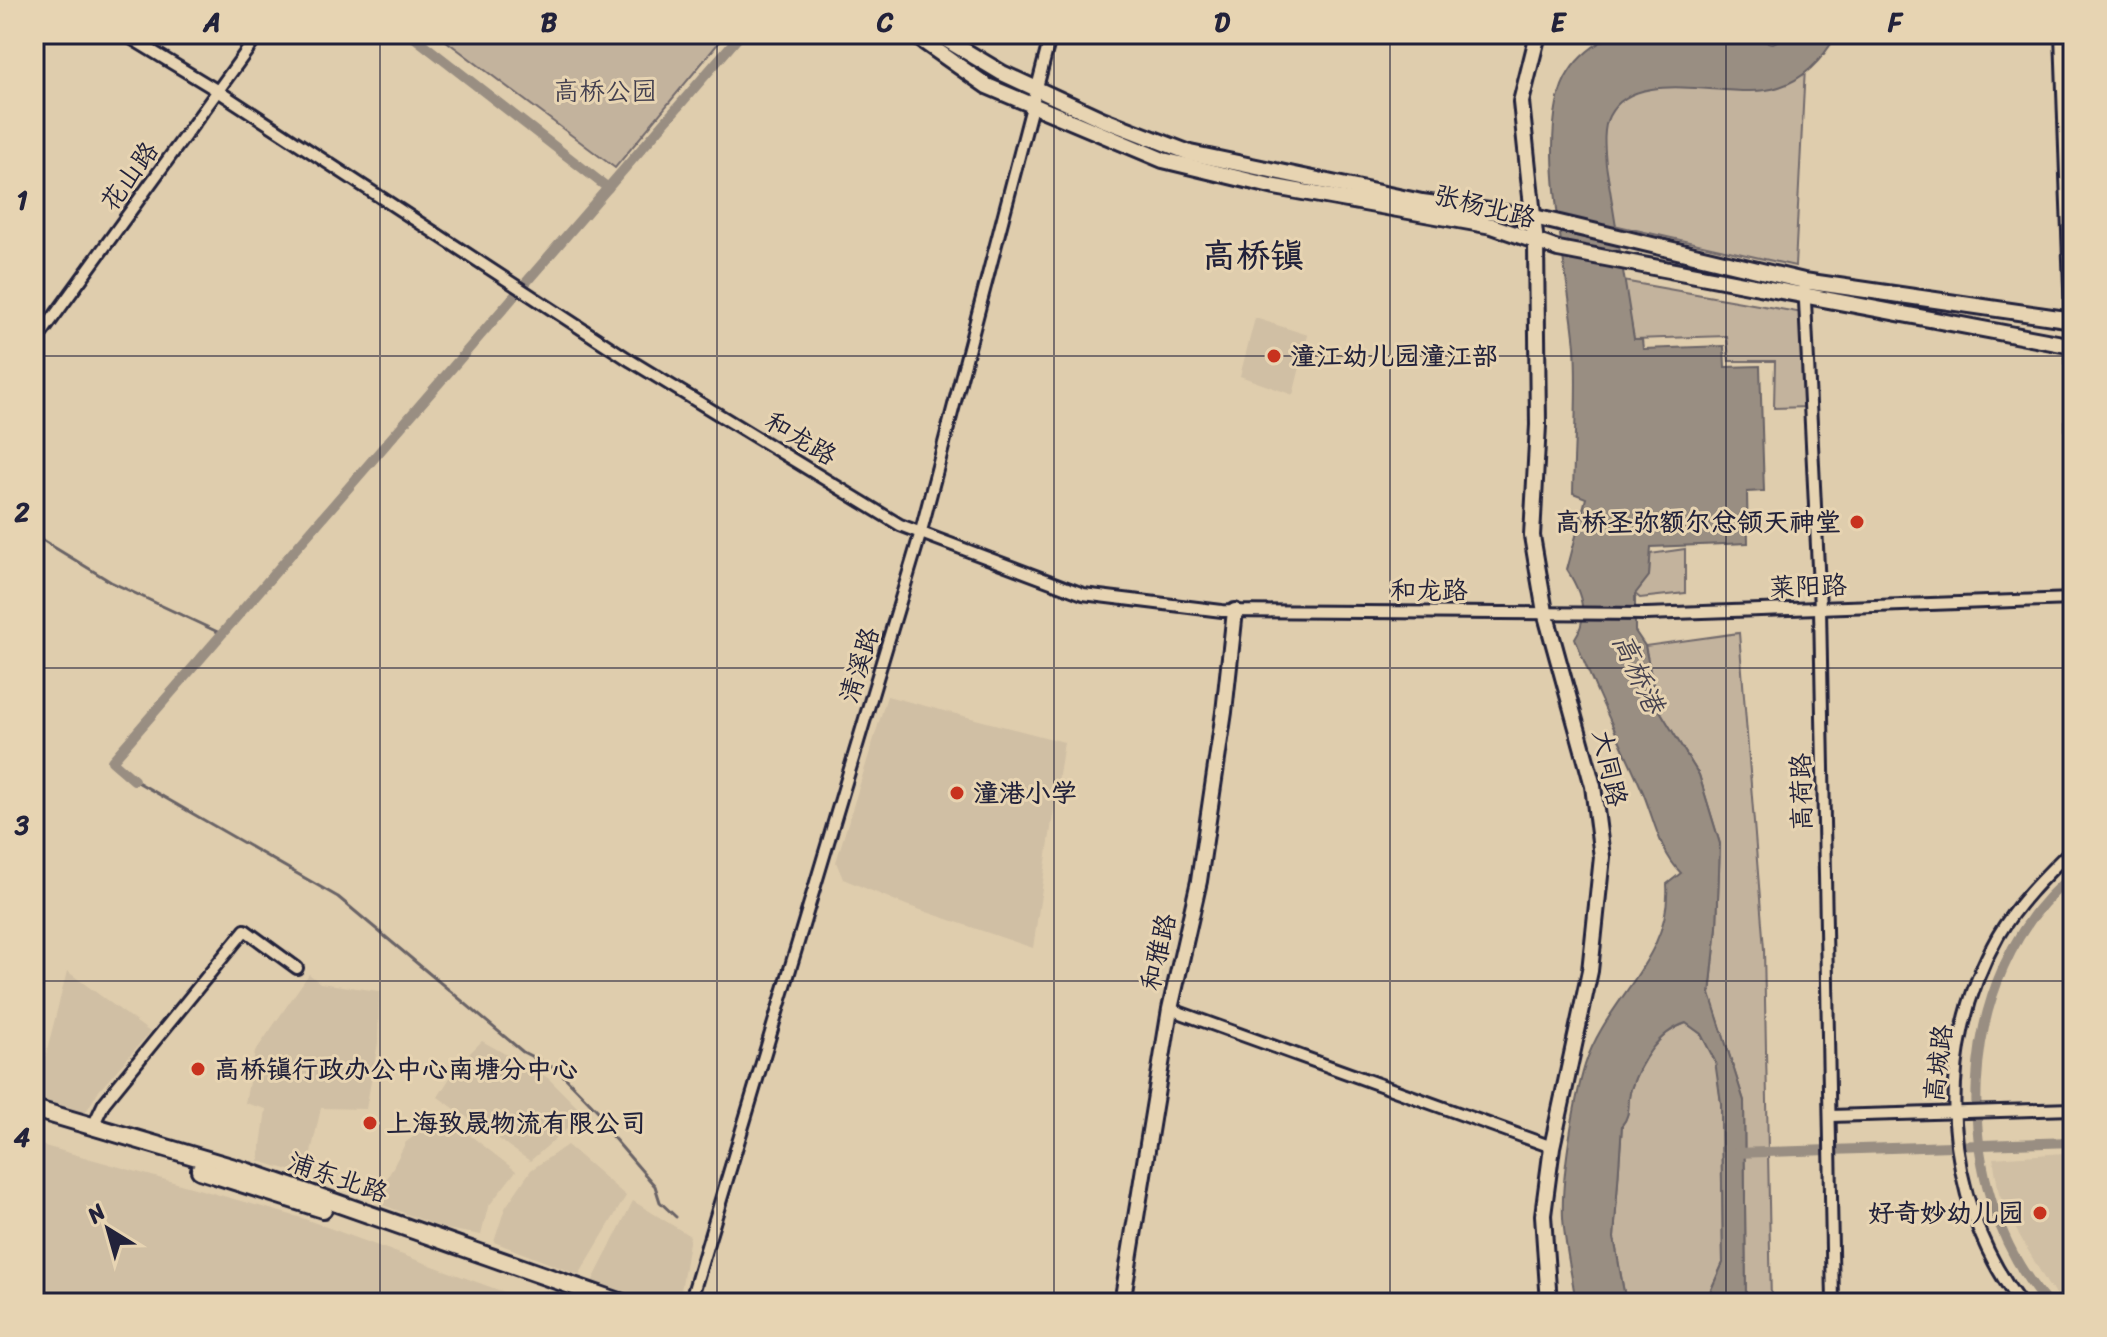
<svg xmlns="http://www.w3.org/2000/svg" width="2107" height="1337" font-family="Sriracha,'LXGW WenKai TC',sans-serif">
	<rect width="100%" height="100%" fill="#dfcdad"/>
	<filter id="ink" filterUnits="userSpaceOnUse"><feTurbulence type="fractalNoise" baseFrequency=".0125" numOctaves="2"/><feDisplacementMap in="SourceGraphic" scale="16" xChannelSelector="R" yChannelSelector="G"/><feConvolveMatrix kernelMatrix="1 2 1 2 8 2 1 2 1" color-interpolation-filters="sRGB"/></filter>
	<g filter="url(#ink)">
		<g fill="#d0bfa4">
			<path d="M1255,318L1308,335L1293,395L1240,376Z"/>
			<path d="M887,696L1064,742L1033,948L906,905L843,879L836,862Z"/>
			<path d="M67,971L150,1032L98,1092L84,1115L35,1098Z"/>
			<path d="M309,974L320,983L379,991L378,1043L366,1109L321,1108L306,1175L259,1161L266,1109L245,1103L255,1052Z"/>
			<path d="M482,1041L548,1078L584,1114L530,1161L438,1097L458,1065Z"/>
			<path d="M444,1115L516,1171L488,1207L481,1235L446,1229L375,1202L406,1142Z"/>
			<path d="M34,1143L302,1218L534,1303H34Z"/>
			<path d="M567,1145L626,1196L579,1275L494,1242L505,1208L531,1170Z"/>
			<path d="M2064,1153L2073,1159V1303H2064L2048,1285L2017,1231L1999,1194L1993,1158Z"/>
			<path d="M633,1201L690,1236L679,1303H652L592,1282Z"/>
		</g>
		<g fill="#c3b39d" stroke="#726a6c" stroke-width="2">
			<path d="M437,34H726L615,168Z"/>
			<path d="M1805,67L1795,266L1596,221L1589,125L1635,77Z"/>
			<path d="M1623,281L1803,313L1808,407L1774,408L1775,361H1729L1727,336L1634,339Z"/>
			<path d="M1685,549V593L1640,598L1635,594L1649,576L1650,554Z"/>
			<path d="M1739,633L1764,949L1771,1303H1746L1744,1101L1710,995L1717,927L1720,844L1699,775L1657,706L1645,646Z"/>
			<path d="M1686,1023L1701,1034L1716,1061L1721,1103L1723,1263L1705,1303H1626L1614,1238L1622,1125C1632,1112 1626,1103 1631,1089C1640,1062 1658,1032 1686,1023Z"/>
		</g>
		<path fill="#998e82" stroke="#696366" stroke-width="2" d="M1645,34H1725L1773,43L1792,34H1837C1824,57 1805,79 1779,87C1734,103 1636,63 1609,116C1602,130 1605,151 1606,165L1634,339H1642L1643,349L1724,346L1725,367L1760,366L1764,491L1747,492L1748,543L1651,547L1649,576L1635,594V631L1645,646L1657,706L1699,775L1720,844L1717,927L1710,994L1744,1101L1746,1303H1705L1723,1263L1721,1103L1715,1061L1701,1034L1686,1023C1658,1032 1640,1062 1631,1089C1626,1103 1632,1113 1622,1125L1614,1238L1626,1303H1576C1572,1275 1565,1246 1563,1218C1561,1180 1574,1101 1585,1065C1606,999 1672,959 1667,884L1681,873C1659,851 1654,818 1642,790C1620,739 1594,690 1575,638C1590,616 1580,590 1567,570L1586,498L1573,493C1574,445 1578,395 1575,347C1570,278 1532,127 1569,72C1576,60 1597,40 1612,38C1626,37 1629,45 1645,34Z"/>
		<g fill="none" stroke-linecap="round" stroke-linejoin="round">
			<g stroke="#696366" stroke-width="3">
				<path d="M34,535L111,582L222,634"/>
				<path d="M134,780L338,897L523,1052L558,1070L599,1112L611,1135L655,1186L660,1202L676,1217"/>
			</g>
			<g stroke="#998e82" stroke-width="10">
				<path d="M410,34L608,188"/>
				<path d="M134,780L112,761L741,34"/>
				<path d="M1735,1153L2073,1142"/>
				<path d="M2047,1303C1947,1189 1951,973 2073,875"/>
			</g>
			<defs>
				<g id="street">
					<path d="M124,34L218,91L631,361L900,525L1083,594L1222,611L1646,614L2073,599"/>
					<path d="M2061,34L2072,345L2073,525"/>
					<path d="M1804,281L1820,608L1833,1303"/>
					<path d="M34,344L259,34"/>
					<path d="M1170,1009L1552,1147"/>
					<path d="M1830,1116L2073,1109"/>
					<path d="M93,1126L104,1103L245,930L297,968"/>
					<path d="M690,1303L920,535L1051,34"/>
					<path d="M2020,1303C1941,1197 1933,1051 1998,936C2018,902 2046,875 2073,848"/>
				</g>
				<g id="secondary">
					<path d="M913,34L987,86L1163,160L1275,187L1492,226L1558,249L2073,346"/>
					<path d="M937,34L1002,73L1102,119L1190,153L1422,202L1534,217L1804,281L2073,320"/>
					<path d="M1538,34L1521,102L1536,244L1538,425L1532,536L1545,612L1593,786L1602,857L1590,971L1552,1147L1543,1215L1549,1303"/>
					<path d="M1122,1303L1170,1009L1199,881L1224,712L1235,611"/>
				</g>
				<g id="primary">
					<path d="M34,1109L248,1172L622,1303"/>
					<path d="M200,1170L323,1209"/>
				</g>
			</defs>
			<use href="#street" stroke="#22223b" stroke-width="16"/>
			<use href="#secondary" stroke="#22223b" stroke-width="20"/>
			<use href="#primary" stroke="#22223b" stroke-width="22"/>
			<use href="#street" stroke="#e7d4b2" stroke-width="10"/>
			<use href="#secondary" stroke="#e7d4b2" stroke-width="14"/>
			<use href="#primary" stroke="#e7d4b2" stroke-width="16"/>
		</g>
	</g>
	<path fill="none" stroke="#22223b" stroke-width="2" stroke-opacity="0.55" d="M380,34V1303M717,34V1303M1054,34V1303M1390,34V1303M1726,34V1303M34,356H2073M34,668H2073M34,981H2073"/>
	<g fill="#c8321e" stroke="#e7d4b2" stroke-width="3">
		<circle cx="1274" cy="356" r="8"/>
		<circle cx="1857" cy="522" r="8"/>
		<circle cx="957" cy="793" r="8"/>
		<circle cx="198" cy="1069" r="8"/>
		<circle cx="370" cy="1123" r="8"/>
		<circle cx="2040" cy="1213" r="8"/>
	</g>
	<g text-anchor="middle" stroke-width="6" stroke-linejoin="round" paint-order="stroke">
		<g font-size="26" fill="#423f4f" stroke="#e7d4b2">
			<text x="605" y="100">高桥公园</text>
		</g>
		<g font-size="26" fill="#22223b" stroke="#e7d4b2">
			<text transform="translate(129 176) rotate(-54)" y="9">花山路</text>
			<text transform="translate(1485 206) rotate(14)" y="9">张杨北路</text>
			<text transform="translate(801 438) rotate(31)" y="9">和龙路</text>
			<text transform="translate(1808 586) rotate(-2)" y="9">莱阳路</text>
			<text x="1429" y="599">和龙路</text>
			<text transform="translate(859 665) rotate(-73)" y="9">清溪路</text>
			<text transform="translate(1610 768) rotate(78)" y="9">大同路</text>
			<text transform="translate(1801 792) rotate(-91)" y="9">高荷路</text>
			<text transform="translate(1158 952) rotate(-77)" y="9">和雅路</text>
			<text transform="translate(1938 1063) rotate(-83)" y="9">高城路</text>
			<text transform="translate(338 1177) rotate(19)" y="9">浦东北路</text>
		</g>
		<g font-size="26" font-weight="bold" fill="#22223b" stroke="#e7d4b2" text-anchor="start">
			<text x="1290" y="365">潼江幼儿园潼江部</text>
			<text x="1841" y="531" text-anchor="end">高桥圣弥额尔总领天神堂</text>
			<text x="973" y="802">潼港小学</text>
			<text x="214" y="1078">高桥镇行政办公中心南塘分中心</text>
			<text x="386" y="1132">上海致晟物流有限公司</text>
			<text x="2024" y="1222" text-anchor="end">好奇妙幼儿园</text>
		</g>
		<g font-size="28" font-style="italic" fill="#464250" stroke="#e7d4b2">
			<text transform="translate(1639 673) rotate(65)" y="10">高桥港</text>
		</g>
		<g font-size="34" font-weight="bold" fill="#22223b" stroke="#e7d4b2">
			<text x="1253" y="267">高桥镇</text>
		</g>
	</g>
	<rect width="2107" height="1337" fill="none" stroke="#e7d4b2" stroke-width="88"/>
	<g transform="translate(108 1229) rotate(323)" stroke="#e7d4b2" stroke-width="6" paint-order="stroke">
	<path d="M0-6L14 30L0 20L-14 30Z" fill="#22223b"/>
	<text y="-12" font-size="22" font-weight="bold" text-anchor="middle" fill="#22223b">N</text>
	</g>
	<rect x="44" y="44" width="2019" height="1249" fill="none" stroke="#22223b" stroke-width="3"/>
	<g font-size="26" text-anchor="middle" font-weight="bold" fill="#22223b">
		<text x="212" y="31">A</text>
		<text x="549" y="31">B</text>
		<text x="885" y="31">C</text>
		<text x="1222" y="31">D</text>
		<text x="1558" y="31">E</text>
		<text x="1895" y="31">F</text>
		<text x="22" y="209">1</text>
		<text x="22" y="521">2</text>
		<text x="22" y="834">3</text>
		<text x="22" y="1146">4</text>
	</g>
</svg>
